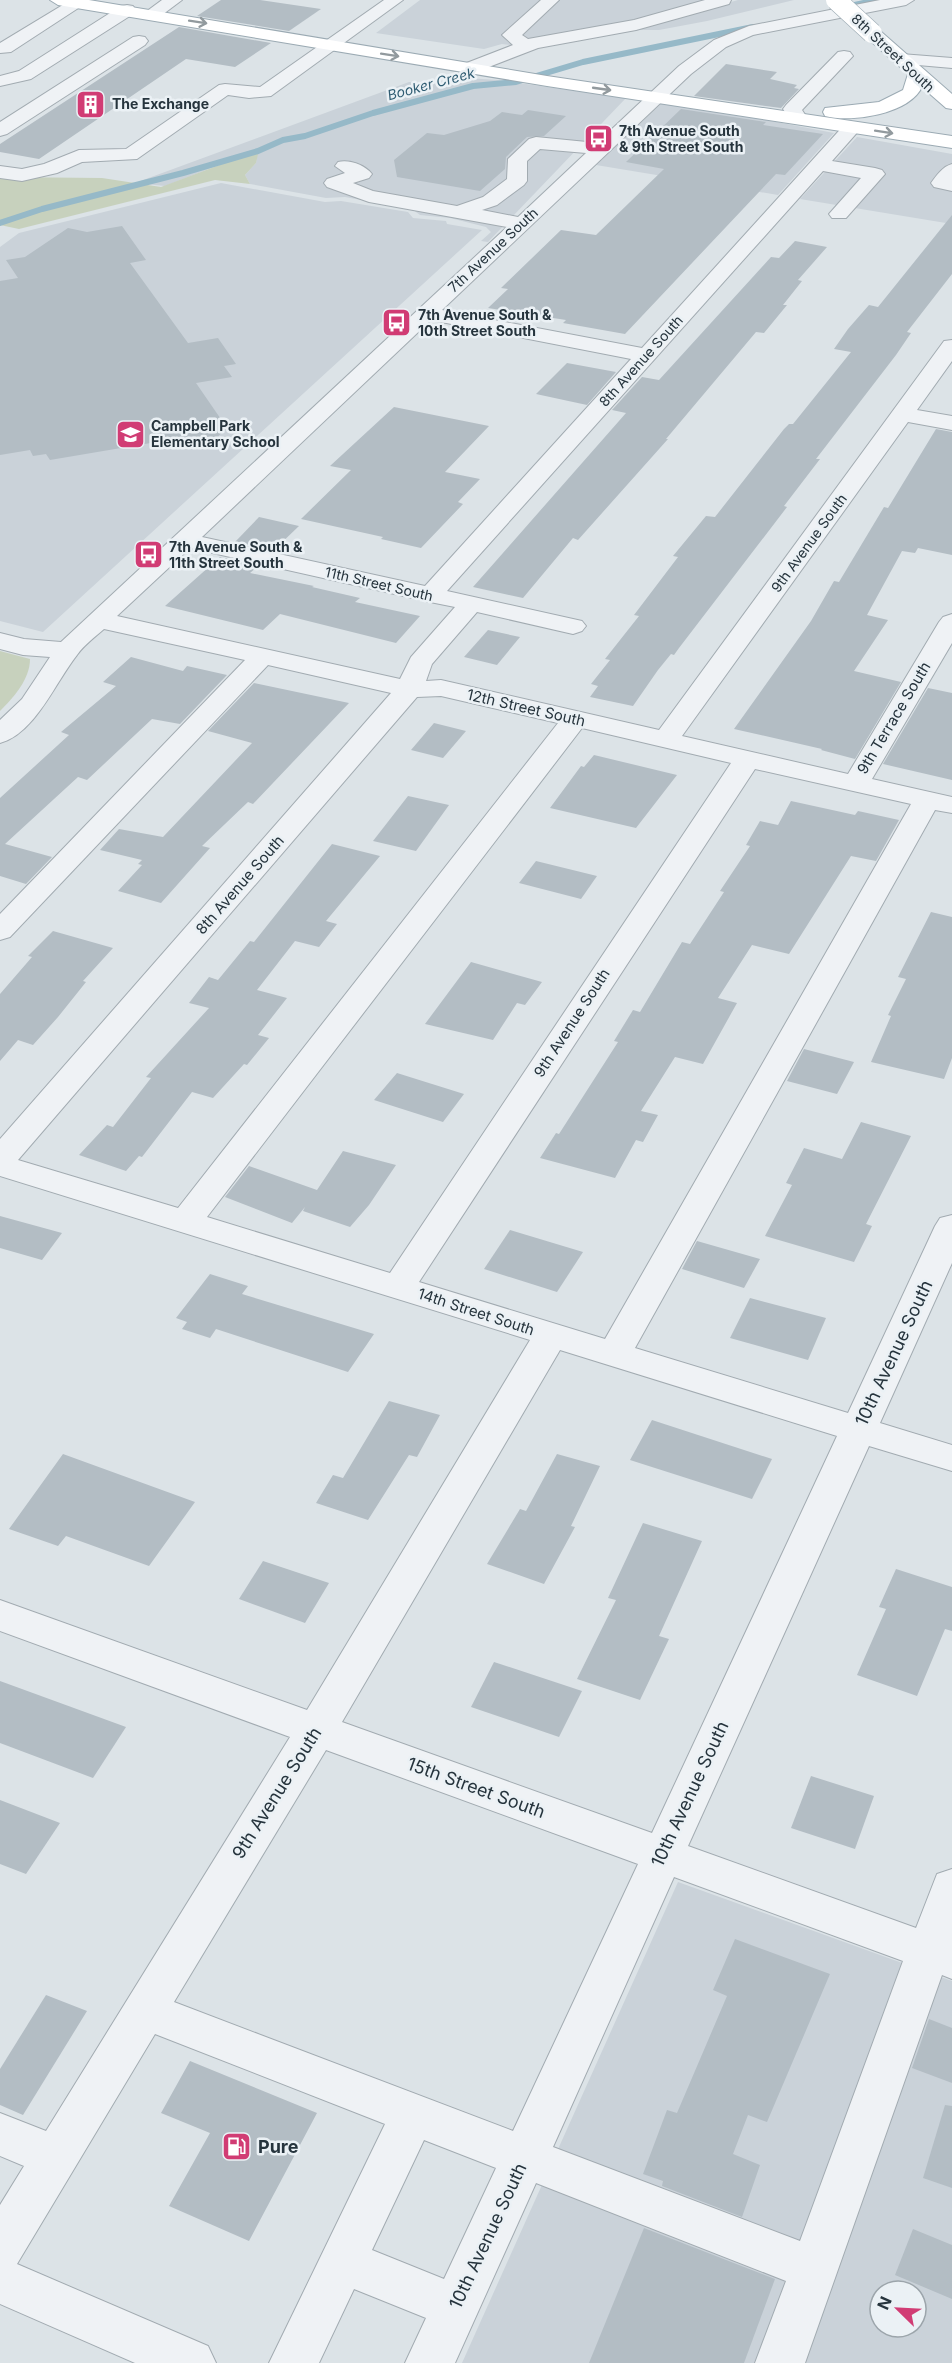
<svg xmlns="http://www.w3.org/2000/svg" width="952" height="2363" font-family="Inter,sans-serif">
	<rect width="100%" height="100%" fill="#dce3e7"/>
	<g fill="#cad2d9" fill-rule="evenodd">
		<path d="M420,0H707L648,17L511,45L502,44L484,49L376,33Z"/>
		<path d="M738,0H794L707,21L659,30H632Z"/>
		<path d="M466,78L498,80L626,98L488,242L481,241L491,232L486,227L450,218L420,215L412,209L345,197L326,198L250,184L245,175L256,163L258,150L165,186L135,183L409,82L432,83Z"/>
		<path d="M664,101L678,103L834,133L778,195L596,165Z"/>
		<path d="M857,137L952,154V224L800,199Z"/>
		<path d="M221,183L325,202L341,201L408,212L413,218L446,221L447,224L482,230L43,632L0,621V247L19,233Z"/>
		<path d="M678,1882L952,1981V2363H462ZM880,2291H916V2327H880Z"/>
	</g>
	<g fill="#c7d1bd">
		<path d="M259,150L256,163L245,175L250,184L215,180L19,229L0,225V177L102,178L161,187Z"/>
		<path d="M0,651L30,659C30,679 14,697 0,711Z"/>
	</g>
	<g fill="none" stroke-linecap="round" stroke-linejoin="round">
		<g stroke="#96b9c8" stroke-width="6">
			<path d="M841,8L877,0"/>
			<path d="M0,223L42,209L183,173L258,151L283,140L305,136L373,113L473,86L516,82L583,62L753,27"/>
		</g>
	</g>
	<g fill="#b3bdc4">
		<path d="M221,0H260L321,9L289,31L197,16Z"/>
		<path d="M179,27L271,43L235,67L186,59L39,159L0,152V144Z"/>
		<path d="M726,64L777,72L770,79L797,85L794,88L799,89L781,108L694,96Z"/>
		<path d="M681,109L766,122L763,125L823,134L785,175L776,174L625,334L563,323L566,320L488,308L508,289L501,288L561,230L596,235L664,169L626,162Z"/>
		<path d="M528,110L566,116L544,136L527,137L506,157L505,169L480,191L397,177L394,160L427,133L444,135L490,121L502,112L522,115Z"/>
		<path d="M952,215V274L907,332L911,333L896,355L816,459H820L784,506L787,507L679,648L674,655L671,654L658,670L633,706L590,697L598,686L591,684L610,660L605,659L639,616L634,615L678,557L673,556L706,516L715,517L784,429L789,424H793L851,352L834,349L848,329L869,305L878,307Z"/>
		<path d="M122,226L146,260L130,263L188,343L218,338L236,364L224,366L232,377L196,383L227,428L213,441L192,436L50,460L46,454L33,456L30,450L0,455V281L18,278L6,260L25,257L68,228L87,232Z"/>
		<path d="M795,241L827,247L798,280L802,281L783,305H787L764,333L756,332L666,439H668L578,540L573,538L523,598L473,587L626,413L612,410L642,377L659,380L771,257L779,258Z"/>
		<path d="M567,363L616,372L587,405L536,394Z"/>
		<path d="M394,407L489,426L445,472L480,479L458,502L463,504L421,548L381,539L383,537L301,519L351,470L330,466Z"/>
		<path d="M936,429L952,432V555L918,548L915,553L902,551L867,615L888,620L854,671L901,682L855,759L821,750L822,749L734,729L811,621L834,581L839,582L884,507L888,508Z"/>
		<path d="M259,517L299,526L274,550L235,542Z"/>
		<path d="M220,557L258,566L250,573L314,586L312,587L360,598L355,602L420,616L396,643L280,614L263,630L165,606Z"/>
		<path d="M488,630L520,637L497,665L464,657Z"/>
		<path d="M131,657L183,671L187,666L227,675L180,724L152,719L87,780L78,777L5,844L52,857L26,884L0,876V798L69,735L61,732L116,686L103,682Z"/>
		<path d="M254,683L349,703L253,804L248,802L202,846L210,848L161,903L118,891L142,865L138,864L142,860L100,850L119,829L163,837L252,743L208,731Z"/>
		<path d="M928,688L952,693V780L883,764Z"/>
		<path d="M434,723L466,731L443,758L411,750Z"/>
		<path d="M594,755L677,775L636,828L550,808L581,766L584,767Z"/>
		<path d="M408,796L449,805L416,851L373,841Z"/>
		<path d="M791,801L855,815L858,811L899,820L876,861L851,856L789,954L752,945L718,998L737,1003L703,1064L675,1057L641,1111L658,1115L643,1142L636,1140L615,1178L540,1158L556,1133L559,1134L618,1042L614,1041L633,1010L640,1012L682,942L690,944L724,892L720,891L750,846L746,845L760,821L778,825Z"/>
		<path d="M332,844L380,856L326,921L337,924L319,947L295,941L257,990L287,998L258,1035L269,1038L247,1065L244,1064L213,1098L192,1092L142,1157L139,1156L126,1171L79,1155L107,1125L113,1127L151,1078L146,1077L209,1008L189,1003L209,977L218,980L250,941L254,942Z"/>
		<path d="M536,861L597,876L581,899L519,883Z"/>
		<path d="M931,912L952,917V1058L944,1079L871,1062L891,1016L888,1015L906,979L898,977Z"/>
		<path d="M53,931L113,948L83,981L86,982L58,1017L33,1045L18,1040L0,1061V994L32,957L28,956Z"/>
		<path d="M471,962L542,982L525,1005L517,1003L493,1040L425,1024Z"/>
		<path d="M804,1049L854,1062L837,1094L787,1081Z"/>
		<path d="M397,1073L464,1094L443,1122L374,1100Z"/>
		<path d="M861,1122L911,1136L866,1224L872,1226L854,1262L765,1236L792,1185L786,1183L804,1148L842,1159Z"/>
		<path d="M343,1151L396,1165L369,1205L350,1227L303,1211L305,1207L292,1223L225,1197L249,1166L317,1190Z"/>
		<path d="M0,1216L62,1233L42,1260L0,1248Z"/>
		<path d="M510,1230L583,1252L557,1292L484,1269Z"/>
		<path d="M697,1241L760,1259L744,1288L682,1269Z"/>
		<path d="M210,1274L248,1286L242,1294L374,1334L348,1372L216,1329L210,1338L182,1329L187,1322L176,1318Z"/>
		<path d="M750,1298L826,1318L808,1360L730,1338Z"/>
		<path d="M389,1401L440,1415L417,1457L409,1455L368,1520L316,1503L333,1475L343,1478Z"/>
		<path d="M652,1420L772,1459L752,1499L630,1460Z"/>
		<path d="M63,1454L195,1502L149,1566L66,1536L58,1546L9,1529Z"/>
		<path d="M557,1454L600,1466L571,1526L575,1527L544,1584L487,1564L520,1509L526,1511Z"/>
		<path d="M643,1523L702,1541L659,1636L669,1639L640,1700L577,1679L616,1600L608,1598Z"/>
		<path d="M263,1561L329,1583L305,1623L239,1599Z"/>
		<path d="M896,1569L952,1587V1631L945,1629L917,1696L857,1675L886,1609L879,1607Z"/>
		<path d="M494,1662L582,1691L559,1737L471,1707Z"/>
		<path d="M0,1681L126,1727L93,1778L0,1743Z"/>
		<path d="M811,1776L874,1796L855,1849L791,1828Z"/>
		<path d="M0,1800L60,1823L26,1874L0,1864Z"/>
		<path d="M735,1939L830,1974L767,2122L748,2115L733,2154L760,2165L742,2217L662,2186L663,2181L643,2174L667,2110L677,2113L727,1996L713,1990Z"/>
		<path d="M46,1995L87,2011L23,2115L0,2105V2069Z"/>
		<path d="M929,2019L952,2028V2083L912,2068Z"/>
		<path d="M190,2061L317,2113L249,2241L169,2206L210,2133L161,2113Z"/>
		<path d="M945,2105L952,2106V2188L923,2178Z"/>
		<path d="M644,2228L775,2279L744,2363H589Z"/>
		<path d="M913,2229L952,2245V2299L895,2275Z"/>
	</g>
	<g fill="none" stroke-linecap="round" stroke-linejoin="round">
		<defs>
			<g id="minor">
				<path d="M71,0H84L86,3L11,52L0,53V43Z"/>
				<path d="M162,0H182L158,18H146L143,14Z"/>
				<path d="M384,0H403L271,96L249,98L228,95L137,159L82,162L57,173L22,181L0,178V166L22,169L44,164L79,150L126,149L219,85L225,84L260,87Z"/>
				<path d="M541,0H559L522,35L528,39L634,20L705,0H731L729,4L636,30L538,48L476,72H464L461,68L464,64L513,45L502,35Z"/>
				<path d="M880,0H914L906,5L753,35L726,47L691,74L442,310L642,348L846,123H860L862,127L832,161L875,168L882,170L885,174L846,218H832L829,214L861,178L823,171L447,591L582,621L586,626L582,631L573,634L477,612L432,664L426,681L441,680L659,730L944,341L952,340V361L917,410L952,416V430L908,422L682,736L848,774L939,622L943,617L952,614V643L872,779L952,797V813L935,810L635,1348L848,1413L935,1226L940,1218L952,1215V1263L880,1423L952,1445V1471L869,1446L688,1846L916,1928L937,1874L952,1869V1979L942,1975L805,2363H755L786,2281L536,2183L455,2363H405L426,2318L354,2289L319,2363H269L385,2124L155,2034L17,2264L208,2346L216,2363H135L0,2304V2205L24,2166L0,2156V2113L46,2131L290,1737L0,1631V1600L307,1710L530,1340L0,1176V1139L391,693L268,665L10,937L0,940V914L245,660L104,629C95,637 84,645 77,655C56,681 35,734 0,743V720L22,699L50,657L23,655L0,649V633L24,639L61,642L507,227L369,202L327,187L324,183L327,179L345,173L335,166L338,162C349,159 365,165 372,174L369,178L353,183L373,191L457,206L483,197L507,179L508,159L529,139L536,137L597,143L679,66L714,40L749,26ZM540,149L586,153L518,217L482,210L497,205L524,185L527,181V161ZM431,320L631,359L425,586L202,537ZM190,548L430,602L455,607L411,657L400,679L117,616ZM441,696L558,723L178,1208L18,1160L417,697ZM582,728L731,763L390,1273L207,1217ZM755,769L911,804L605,1339L419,1282ZM560,1350L837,1436L652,1833L342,1722ZM326,1750L638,1864L513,2131L174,2002ZM674,1877L903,1961L800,2241L553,2147ZM424,2140L496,2168L444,2279L372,2250Z"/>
				<path d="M127,5L133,6L136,10L133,14L31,79L0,86V76L19,71L121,6Z"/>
				<path d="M139,36L145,37L148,41L145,45L7,134L0,136V122L133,37Z"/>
				<path d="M844,51L850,52L853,56L802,110L808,119L806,123H792L783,109L786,105L838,52Z"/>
				<path d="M901,54L952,58V68L895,63L892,59L895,55Z"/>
				<path d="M952,164V191L934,187L931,183C937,175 942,167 952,164Z"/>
			</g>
			<g id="major">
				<path d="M50,0H89L547,76L952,136V148L547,86L58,5Z"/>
				<path d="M872,28L878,29L952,94V109L946,108L922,87C909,114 852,123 825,116L823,112L825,108L879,102L903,90L908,74L866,37L863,33L866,29Z"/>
			</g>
		</defs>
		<use href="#minor" stroke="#a2abb1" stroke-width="2"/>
		<use href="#major" stroke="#9baab3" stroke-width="2"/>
		<use href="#minor" fill="#eff2f5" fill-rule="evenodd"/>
		<use href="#major" fill="#fff" fill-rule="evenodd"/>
		<defs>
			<path id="major-bridge" d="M836,0L872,33"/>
		</defs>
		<use href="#major-bridge" stroke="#9baab3" stroke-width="21" stroke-linecap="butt"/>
		<use href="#major-bridge" stroke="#fff" stroke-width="20"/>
	</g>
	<defs><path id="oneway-shaft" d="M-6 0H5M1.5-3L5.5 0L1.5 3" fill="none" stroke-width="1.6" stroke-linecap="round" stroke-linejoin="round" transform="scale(1.5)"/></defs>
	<g stroke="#929a9e">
		<use href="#oneway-shaft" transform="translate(198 22) rotate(9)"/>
		<use href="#oneway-shaft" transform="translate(390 55) rotate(9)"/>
		<use href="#oneway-shaft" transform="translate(602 89) rotate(8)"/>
		<use href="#oneway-shaft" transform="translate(884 132) rotate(9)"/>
	</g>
	<defs>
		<symbol id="building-square" viewBox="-11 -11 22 22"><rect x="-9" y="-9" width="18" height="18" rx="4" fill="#d13c74" stroke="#ebf1f5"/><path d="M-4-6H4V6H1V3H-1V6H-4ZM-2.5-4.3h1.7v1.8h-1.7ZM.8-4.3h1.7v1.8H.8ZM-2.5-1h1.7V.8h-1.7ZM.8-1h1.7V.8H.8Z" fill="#fff"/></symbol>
		<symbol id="bus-square" viewBox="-11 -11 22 22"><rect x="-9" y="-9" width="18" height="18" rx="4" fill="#d13c74" stroke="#ebf1f5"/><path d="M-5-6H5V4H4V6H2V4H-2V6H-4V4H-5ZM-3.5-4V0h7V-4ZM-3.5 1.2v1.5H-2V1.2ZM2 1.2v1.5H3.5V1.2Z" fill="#fff"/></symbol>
		<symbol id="school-square" viewBox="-11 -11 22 22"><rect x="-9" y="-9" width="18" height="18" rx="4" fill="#d13c74" stroke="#ebf1f5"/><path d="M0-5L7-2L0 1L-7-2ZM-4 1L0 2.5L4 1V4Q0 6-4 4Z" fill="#fff"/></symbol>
		<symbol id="fuel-square" viewBox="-11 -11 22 22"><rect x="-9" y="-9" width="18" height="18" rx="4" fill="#d13c74" stroke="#ebf1f5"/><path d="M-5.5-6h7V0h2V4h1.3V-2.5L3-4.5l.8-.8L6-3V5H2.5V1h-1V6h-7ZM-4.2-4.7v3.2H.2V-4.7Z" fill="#fff"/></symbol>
	</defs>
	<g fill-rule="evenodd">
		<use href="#building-square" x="74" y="88" width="33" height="33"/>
		<use href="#bus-square" x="582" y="122" width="33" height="33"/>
		<use href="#bus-square" x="380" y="306" width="33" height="33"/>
		<use href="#school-square" x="114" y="418" width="33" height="33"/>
		<use href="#bus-square" x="132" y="538" width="33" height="33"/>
		<use href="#fuel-square" x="220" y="2130" width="33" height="33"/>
	</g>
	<g text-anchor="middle" stroke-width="5" stroke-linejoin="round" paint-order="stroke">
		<g font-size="14" fill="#26343d" stroke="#ebf1f5">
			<text transform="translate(893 53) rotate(43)" y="5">8th Street South</text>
			<text transform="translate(493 250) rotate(-43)" y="5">7th Avenue South</text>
			<text transform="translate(641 361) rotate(-48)" y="5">8th Avenue South</text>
			<text transform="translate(809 543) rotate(-54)" y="5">9th Avenue South</text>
			<text transform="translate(379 584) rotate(13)" y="5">11th Street South</text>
		</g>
		<g font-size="14" font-style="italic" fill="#2f5c72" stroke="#ebf1f5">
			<text transform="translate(431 84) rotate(-15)" y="5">Booker Creek</text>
		</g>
		<g font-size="14" font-weight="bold" fill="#26343d" stroke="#ebf1f5" text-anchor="start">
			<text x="112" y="109">The Exchange</text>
			<text x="619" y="136">7th Avenue South<tspan x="619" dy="16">&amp; 9th Street South</tspan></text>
			<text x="418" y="320">7th Avenue South &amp;<tspan x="418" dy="16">10th Street South</tspan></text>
			<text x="151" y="431">Campbell Park<tspan x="151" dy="16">Elementary School</tspan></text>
			<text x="169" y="552">7th Avenue South &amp;<tspan x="169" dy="16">11th Street South</tspan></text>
		</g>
		<g font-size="15" fill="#26343d" stroke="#ebf1f5">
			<text transform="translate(526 708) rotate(13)" y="5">12th Street South</text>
			<text transform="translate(894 718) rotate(-59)" y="5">9th Terrace South</text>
			<text transform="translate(240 885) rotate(-49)" y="5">8th Avenue South</text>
			<text transform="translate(572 1023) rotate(-57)" y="5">9th Avenue South</text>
			<text transform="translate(476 1312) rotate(18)" y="5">14th Street South</text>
		</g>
		<g font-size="18" fill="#26343d" stroke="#ebf1f5">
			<text transform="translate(894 1353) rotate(-65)" y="6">10th Avenue South</text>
			<text transform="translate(476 1788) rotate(20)" y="6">15th Street South</text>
			<text transform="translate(277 1793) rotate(-58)" y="6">9th Avenue South</text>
			<text transform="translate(690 1794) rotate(-65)" y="6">10th Avenue South</text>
			<text transform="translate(488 2236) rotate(-65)" y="6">10th Avenue South</text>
		</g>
		<g font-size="18" font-weight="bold" fill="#26343d" stroke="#ebf1f5" text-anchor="start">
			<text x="258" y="2153">Pure</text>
		</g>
	</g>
	<g transform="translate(898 2309) rotate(294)"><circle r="28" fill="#ebf1f5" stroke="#9ca5ab" stroke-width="1.5"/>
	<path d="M0-4.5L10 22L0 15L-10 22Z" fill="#d13c74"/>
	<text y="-9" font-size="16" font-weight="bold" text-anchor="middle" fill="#26343d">N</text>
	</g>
</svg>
